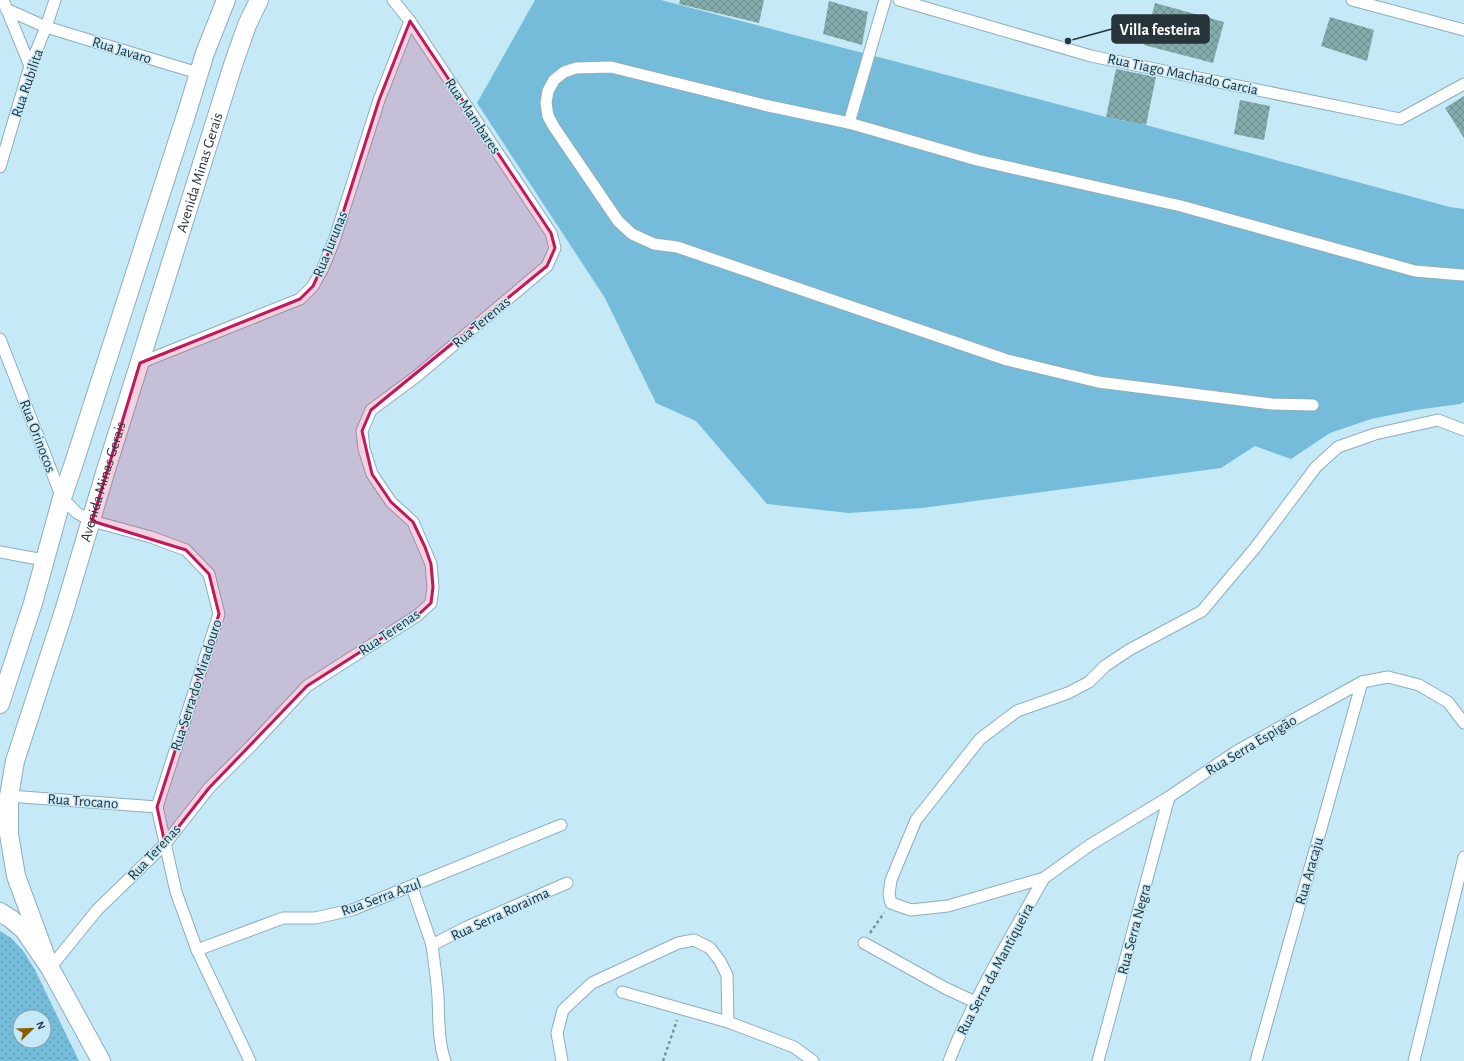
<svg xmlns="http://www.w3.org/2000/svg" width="1464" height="1061" font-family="'Alegreya Sans',sans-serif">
	<defs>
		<pattern id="park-dots" width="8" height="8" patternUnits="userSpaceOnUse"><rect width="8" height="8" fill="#74bcda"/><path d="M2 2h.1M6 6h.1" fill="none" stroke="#5f9ab2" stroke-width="1.8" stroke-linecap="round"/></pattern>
		<pattern id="building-cross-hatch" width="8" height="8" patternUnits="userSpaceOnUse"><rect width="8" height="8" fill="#85acac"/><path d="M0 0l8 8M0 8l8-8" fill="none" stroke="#6d8d8d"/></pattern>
	</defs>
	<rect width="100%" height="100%" fill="#c6e9f8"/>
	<path fill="#74bcda" d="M535,0H661L1106,117L1146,125L1450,207L1464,209V402L1460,404L1416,410L1371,419L1330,433L1291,459L1255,446L1221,468L922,508L849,513L767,504L696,421L656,403L605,298L477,103Z"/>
	<path fill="url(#park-dots)" fill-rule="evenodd" d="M0,931L11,938L24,952L35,970L79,1061H0ZM20,1017H44V1041H20Z"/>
	<g fill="url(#building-cross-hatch)">
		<path d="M680,0H764L759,23L679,4Z"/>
		<path d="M829,1L868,12L862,45L823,34Z"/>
		<path d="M1155,3L1224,22L1213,63L1144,45Z"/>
		<path d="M1330,17L1374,30L1367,61L1321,46Z"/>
		<path d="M1116,69L1156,77L1146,125L1106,117Z"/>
		<path d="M1464,96V138L1445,108Z"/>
		<path d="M1240,100L1270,106L1264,140L1234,134Z"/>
	</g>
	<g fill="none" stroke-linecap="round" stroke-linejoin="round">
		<defs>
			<g id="minor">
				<path d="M3,0L30,66"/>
				<path d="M899,0L1091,56L1400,119L1464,84"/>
				<path d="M1352,0L1464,30"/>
				<path d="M6,9L46,27L198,73"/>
				<path d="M849,123L885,0"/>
				<path d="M0,167L30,66L46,27L55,0"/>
				<path d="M0,339L62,498L77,513L92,521L151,537L186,550L209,574L219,614L157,807"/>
				<path d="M140,363L300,299L313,286L323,268L334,241L379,100L410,21"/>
				<path d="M1313,405L1272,404L1098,382L1007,360L677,247L654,244L632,234L618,221L554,127L548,116L546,103L548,91L554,80L564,72L576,68L611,67L764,105L849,123L977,160L1181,206L1415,271L1462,275"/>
				<path d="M1464,430L1438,420L1375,434L1338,447L1316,467L1255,548L1202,611L1129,650L1105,666L1089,682L1068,693L1017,711L980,739L916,820L891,880L889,894L891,903L911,910L948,906L1044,878L1090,845L1169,797L1237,751L1362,682L1388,677L1419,685L1448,702L1464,723"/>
				<path d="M0,552L44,560"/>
				<path d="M9,796L157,807"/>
				<path d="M157,807L176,892L197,950L250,1061"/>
				<path d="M412,887L432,945"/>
				<path d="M864,943L945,988L975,1002"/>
				<path d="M197,950L283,918H315L352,910L561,825"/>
				<path d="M50,968L97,910L165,844L209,788L251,746L307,686L418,615L431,603L433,587L431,564L413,522L391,502L372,474L364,449L362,431L371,410L417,376L547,266L555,248L551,233L410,21L393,0"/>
				<path d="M622,992L728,1022"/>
				<path d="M445,1061C438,1041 439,1018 438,997C437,980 434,962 432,945L467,927L567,883"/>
				<path d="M562,1061L557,1033L563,1010L592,983L678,943L694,940L710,948L720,961L727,975L728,1022L794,1047L813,1061"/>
				<path d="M949,1061C974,997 1010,938 1044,878"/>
				<path d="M1098,1061L1169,797"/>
				<path d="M1256,1061L1362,682"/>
				<path d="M1414,1061L1464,857"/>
			</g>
			<g id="primary">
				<path d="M0,704L33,603L62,498L74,463L188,109L205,53L226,0"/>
				<path d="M0,912L11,919L24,930L50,968L101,1061"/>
				<path id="s1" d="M50,968L16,876L9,834V796L15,761L64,611L105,473L233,65L247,25L259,0"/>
			</g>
		</defs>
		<use href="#minor" stroke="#8daebc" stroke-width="13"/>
		<use href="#primary" stroke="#8daebc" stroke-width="20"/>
		<g stroke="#79929c" stroke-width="2.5" stroke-dasharray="3 3" stroke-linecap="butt">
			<path d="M870,933L884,913"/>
			<path d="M663,1061L677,1020"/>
		</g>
		<use href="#minor" stroke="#fff" stroke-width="11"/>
		<use href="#primary" stroke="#fff" stroke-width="18"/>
	</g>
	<path fill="#c2185b" fill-opacity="0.2" stroke="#c2185b" stroke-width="3" stroke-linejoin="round" d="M410,21L551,233L555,248L547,266L371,410L362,431L372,474L391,502L413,522L425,547L431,564L433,587L431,603L418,615L307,686L209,788L165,844L157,807L219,614L209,574L186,550L92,521L140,363L300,299L313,286L334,241L379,100Z"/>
	<g text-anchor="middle" stroke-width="3" stroke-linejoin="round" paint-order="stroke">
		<g font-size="15" fill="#27343a" stroke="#c6e9f8">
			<text transform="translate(122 50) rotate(17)" y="5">Rua Javaro</text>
			<text transform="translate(1183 74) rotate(12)" y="5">Rua Tiago Machado Garcia</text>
			<text transform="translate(27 83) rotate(-71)" y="5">Rua Rubilita</text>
			<text transform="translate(473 116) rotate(56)" y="5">Rua Mambares</text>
			<text dy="5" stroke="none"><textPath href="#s1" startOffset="831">Avenida Minas Gerais</textPath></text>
			<text transform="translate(330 244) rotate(-68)" y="5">Rua Jurunas</text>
			<text transform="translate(481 322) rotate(-40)" y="5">Rua Terenas</text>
			<text transform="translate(38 436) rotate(69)" y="5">Rua Orinocos</text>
			<text dy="5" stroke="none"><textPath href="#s1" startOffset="507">Avenida Minas Gerais</textPath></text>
			<text transform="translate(389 632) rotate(-34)" y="5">Rua Terenas</text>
			<text transform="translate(196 685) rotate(-72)" y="5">Rua Serra do Miradouro</text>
			<text transform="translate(1251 745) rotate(-31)" y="5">Rua Serra Espigão</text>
			<text transform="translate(83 801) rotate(4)" y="5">Rua Trocano</text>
			<text transform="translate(154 852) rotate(-47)" y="5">Rua Terenas</text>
			<text transform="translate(1309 871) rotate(-74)" y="5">Rua Aracaju</text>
			<text transform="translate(381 897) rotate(-20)" y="5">Rua Serra Azul</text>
			<text transform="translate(500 914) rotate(-25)" y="5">Rua Serra Roraima</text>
			<text transform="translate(1134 929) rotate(-75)" y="5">Rua Serra Negra</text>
			<text transform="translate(995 969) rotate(-62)" y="5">Rua Serra da Mantiqueira</text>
		</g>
	</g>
	<path fill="none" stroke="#27343a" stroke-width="1.5" d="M1068 41L1112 29"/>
	<circle fill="#27343a" stroke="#c6e9f8" stroke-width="1.5" cx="1068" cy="41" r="4"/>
	<rect fill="#27343a" stroke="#27343a" stroke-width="1.5" x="1112" y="15" width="97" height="28" rx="4"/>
	<g font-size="16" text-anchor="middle" font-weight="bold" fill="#fff">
		<text x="1160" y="35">Villa festeira</text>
	</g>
	<g transform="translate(32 1029) rotate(67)"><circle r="19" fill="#c6e9f8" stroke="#86a1ac"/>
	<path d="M0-3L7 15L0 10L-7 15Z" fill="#885f00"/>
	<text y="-6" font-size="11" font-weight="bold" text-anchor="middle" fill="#27343a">N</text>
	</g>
</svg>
